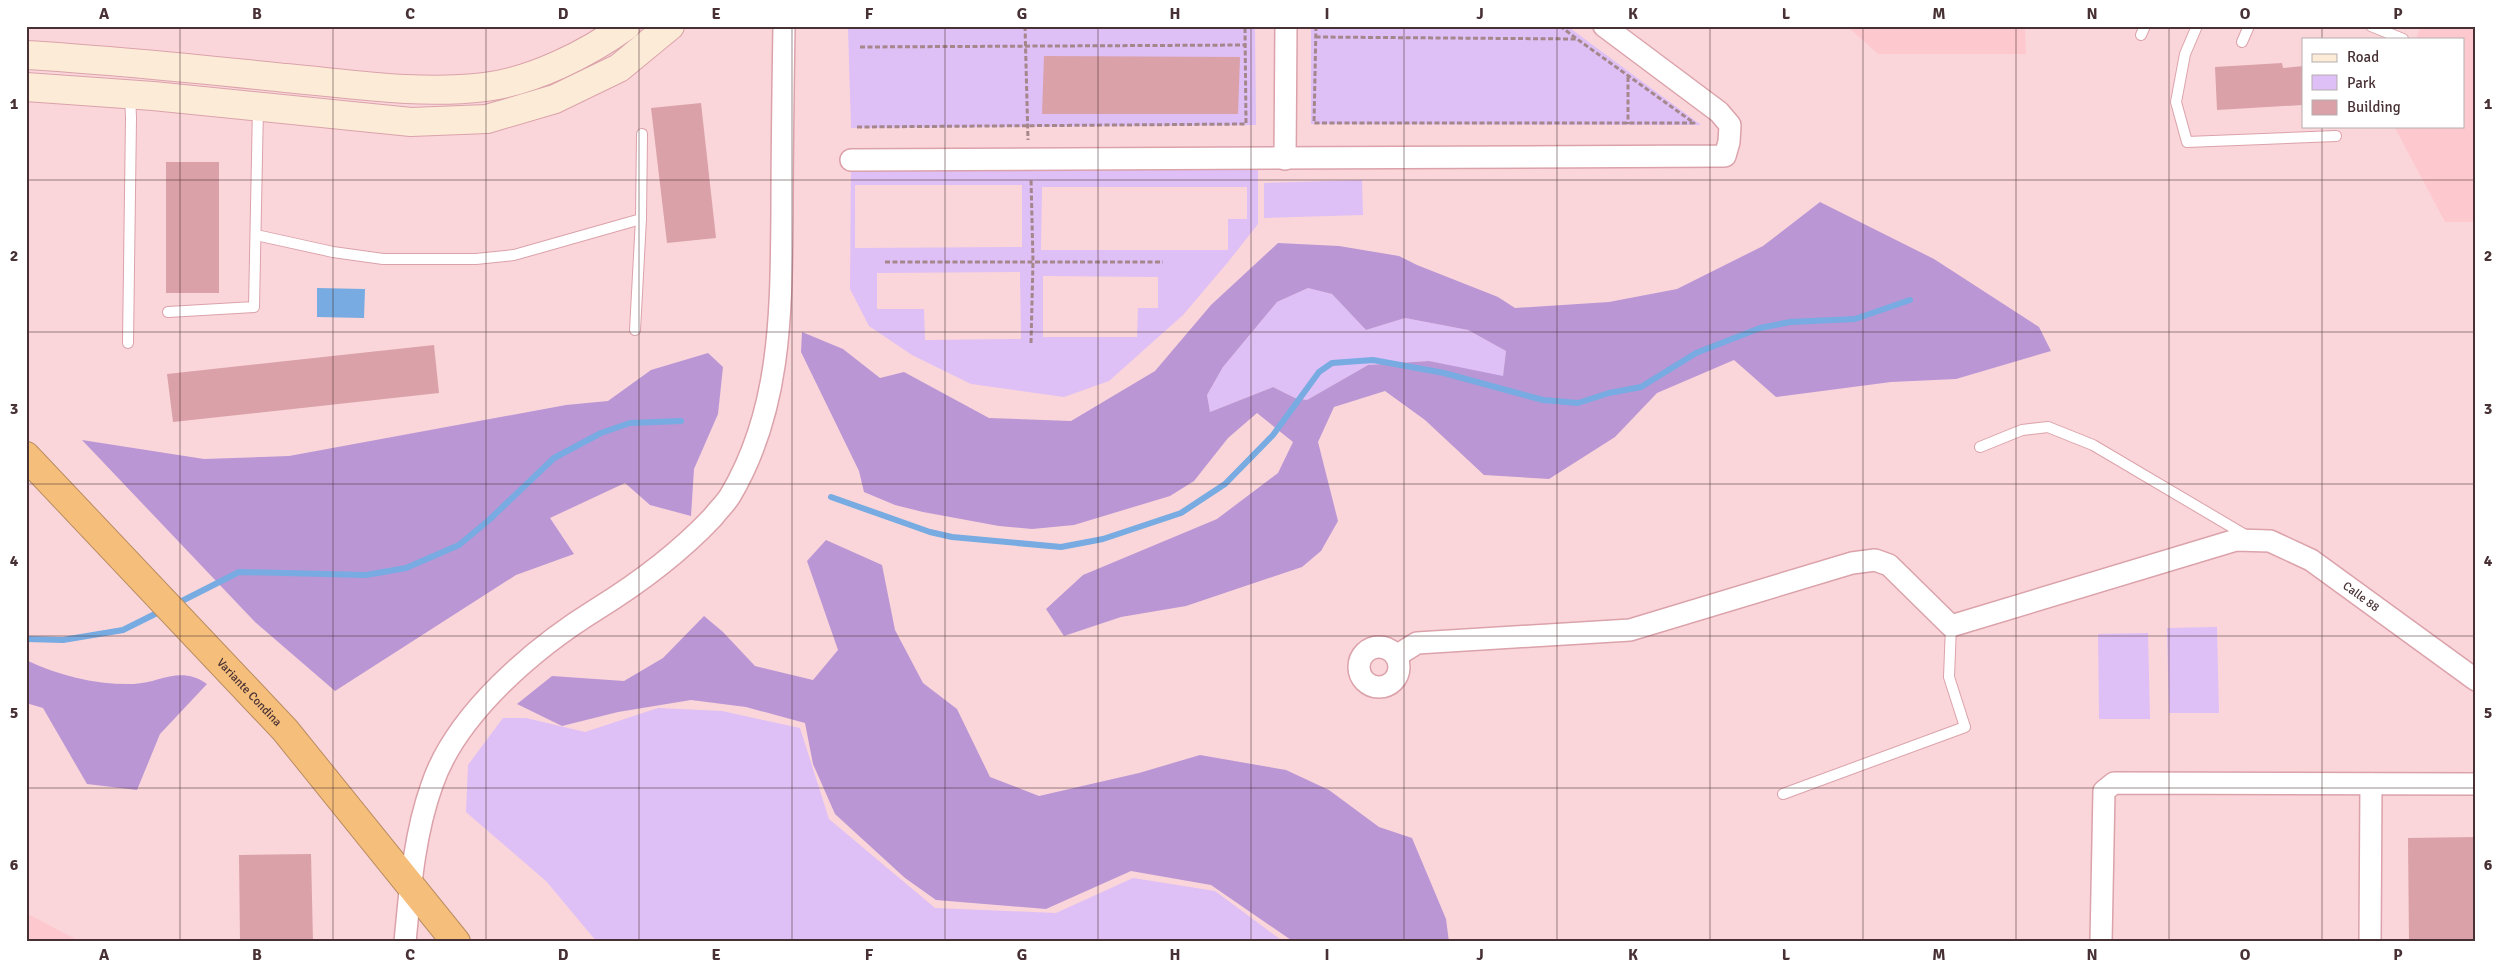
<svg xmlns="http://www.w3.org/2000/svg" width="2502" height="968" font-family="Signika,sans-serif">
	<rect width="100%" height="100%" fill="#fad6da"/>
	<g fill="#fec8cf">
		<path d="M1847,26H2025L2026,54H1878Z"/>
		<path d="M2421,26H2476V222H2445L2394,126H2463V39H2416Z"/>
		<path d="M26,913L81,942H26Z"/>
	</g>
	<g fill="#debff6" fill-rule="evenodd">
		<path d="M881,26H1255L1256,125L851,128L848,29L881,28Z"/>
		<path d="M1311,26H1567L1701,125L1311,124Z"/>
		<path d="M1258,159V224L1228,262L1183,315L1109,381L1064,397L971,384L912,355L869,326L850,289L851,160ZM1022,185V247L855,248V185ZM1042,187H1247V219H1228V250H1041ZM1020,272L1021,339L925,340L924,309H877V273ZM1043,276L1158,277V308H1138L1137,337H1043Z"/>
		<path d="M1362,180L1363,215L1264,218V183Z"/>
		<path d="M1308,288L1332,294L1366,330L1405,318L1468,330L1506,351L1503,377L1428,361L1368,365L1307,400L1295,398L1273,387L1210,412L1207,395L1223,367L1277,302Z"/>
		<path d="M2217,627L2219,713H2169L2167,628Z"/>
		<path d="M2148,633L2150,719H2099L2098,634Z"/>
		<path d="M658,708L722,711L800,728L829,819L935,908L1056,913L1133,878L1215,891L1284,942H597L546,881L466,812L468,765L503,718H526L585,732Z"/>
	</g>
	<g fill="#ba96d5" fill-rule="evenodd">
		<path d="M1820,202L1934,259L2039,327L2051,351L1956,379L1891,382L1776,397L1734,360L1657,393L1615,437L1549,479L1484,475L1425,420L1385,391L1334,407L1318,442L1338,521L1321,551L1302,567L1186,606L1121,617L1064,636L1046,609L1083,575L1217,519L1278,473L1293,442L1257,413L1228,438L1194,481L1170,496L1074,525L1032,529L999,526L923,512L895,505L864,492L859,471L801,352L802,332L843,349L880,378L904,372L989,418L1071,421L1155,371L1211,305L1278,243L1339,246L1399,256L1417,265L1498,297L1515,308L1609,302L1677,289L1763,246ZM1308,288L1332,294L1366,330L1405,318L1468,330L1506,351L1503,376L1429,361L1368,365L1307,400L1295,398L1273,387L1210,412L1207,395L1223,367L1277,302Z"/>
		<path d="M708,353L723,367L718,414L694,469L691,516L650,505L625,483L550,518L574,554L516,575L335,691L255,622L82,440L204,459L289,456L566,405L608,401L651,370Z"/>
		<path d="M826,540L882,565L895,630L923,683L957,709L990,777L1039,796L1139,773L1200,755L1286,770L1329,790L1379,827L1412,838L1446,919L1449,942H1294L1211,885L1131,871L1046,909L936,900L905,878L835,814L813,764L805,723L746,707L691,700L618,712L562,726L517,704L552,676L624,681L663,658L704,616L723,632L755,666L813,680L838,650L807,561Z"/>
		<path d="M26,660C60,676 96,685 134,684C160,683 180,665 207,684L160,734L137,790L87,784L43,708L26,703Z"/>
	</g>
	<path fill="#77abe1" d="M317,288L365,289L364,318L317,317Z"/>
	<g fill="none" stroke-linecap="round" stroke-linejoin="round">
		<g stroke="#77abe1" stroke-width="6">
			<path d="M831,497L930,532L952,537L1061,547L1103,539L1181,513L1225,484L1273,435L1319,372L1332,363L1373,360L1444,373L1543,400L1578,403L1609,393L1641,387L1696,353L1760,328L1790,322L1855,319L1910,300"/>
			<path d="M174,605L239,572L366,575L406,568L459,545L489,520L554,458L601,433L630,423L681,421"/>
			<path d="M26,639L63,640L123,630L163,610"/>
		</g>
	</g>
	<g fill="#daa1a8">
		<path d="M1044,56L1240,57L1238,114H1042Z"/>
		<path d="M2282,63L2283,68L2303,66V105L2217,110L2215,67Z"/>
		<path d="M701,103L716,238L667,243L651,108Z"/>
		<rect x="166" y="162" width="53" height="131"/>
		<path d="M434,345L439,393L173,422L167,374Z"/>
		<path d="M2476,837V942H2409L2408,838Z"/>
		<path d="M311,854L313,942H240L239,855Z"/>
	</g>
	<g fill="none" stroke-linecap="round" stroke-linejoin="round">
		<defs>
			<g id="lane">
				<path d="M2197,26L2185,54L2176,102L2187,142L2336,136"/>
				<path d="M2371,26L2403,39"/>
				<path d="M2141,35L2145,26"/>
				<path d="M2242,42L2249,26"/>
				<path d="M256,235L333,252L383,259H476L514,255L641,219"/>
				<path d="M168,312L254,307L258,107"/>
				<path d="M635,330L641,219L642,134"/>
				<path d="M128,343L131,118L130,95"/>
				<path d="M1980,447L2022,430L2048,427L2093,445L2247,536"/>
				<path d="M1783,794L1965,727L1949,677L1951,626"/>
			</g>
			<g id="street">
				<path d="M1285,159L1286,26"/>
				<path d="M851,160L1725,156L1729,142L1730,125L1719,112L1604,26"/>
				<circle cx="1379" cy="667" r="20"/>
				<path id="s1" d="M1396,656L1417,643L1630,630L1852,563L1875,560L1889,565L1951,626L2236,540L2270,541L2311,560L2476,680"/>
				<path d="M405,942C410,890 414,835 432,785C456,714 534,648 597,609C639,583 679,553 713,517C718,510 725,504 730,496C782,409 781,310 782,212C782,150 783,88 784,26"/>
				<path d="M2101,942L2104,791L2114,783L2476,784"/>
				<path d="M2370,942L2371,784"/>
			</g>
			<g id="secondary">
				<path d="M26,55C113,60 199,69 286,78C352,84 418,95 485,87C533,81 587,54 626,26"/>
				<path d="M26,87L153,96L411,122L487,119L555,99L619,68L670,26"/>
			</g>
			<g id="highway">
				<path id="s2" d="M26,456L285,730L456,942"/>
			</g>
		</defs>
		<use href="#lane" stroke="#dba2aa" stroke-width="12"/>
		<use href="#street" stroke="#dba2aa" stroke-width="24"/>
		<use href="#secondary" stroke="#dba2aa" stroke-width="30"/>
		<use href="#highway" stroke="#b98d62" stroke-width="30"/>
		<g stroke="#a5878b" stroke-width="3" stroke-dasharray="5 2.5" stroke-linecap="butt">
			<path d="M1025,26L1028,140"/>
			<path d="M1316,26L1314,123H1694L1577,39L1316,37"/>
			<path d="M1560,26L1577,39"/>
			<path d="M860,47L1246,45"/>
			<path d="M1628,77V124"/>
			<path d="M857,127L1246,124L1245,26"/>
			<path d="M885,262H1163"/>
			<path d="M1031,343L1033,261L1031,178"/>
		</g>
		<use href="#lane" stroke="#fff" stroke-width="10"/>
		<use href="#street" stroke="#fff" stroke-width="21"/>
		<use href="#secondary" stroke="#fcecd7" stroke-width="28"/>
		<use href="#highway" stroke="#f6be7b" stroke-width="28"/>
	</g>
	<path fill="none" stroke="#483134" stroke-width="1" stroke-opacity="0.55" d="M180,26V942M333,26V942M486,26V942M639,26V942M792,26V942M945,26V942M1098,26V942M1251,26V942M1404,26V942M1557,26V942M1710,26V942M1863,26V942M2016,26V942M2169,26V942M2322,26V39M2322,126V942M26,180H2476M26,332H2476M26,484H2476M26,636H2476M26,788H2476"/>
	<g text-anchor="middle" stroke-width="4" stroke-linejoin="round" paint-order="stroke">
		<g font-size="12" fill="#483134" stroke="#fff">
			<text dy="4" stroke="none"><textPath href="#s1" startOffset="1034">Calle 88</textPath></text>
			<text dy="4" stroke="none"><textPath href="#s2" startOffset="325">Variante Condina</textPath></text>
		</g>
	</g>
	<rect width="2502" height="968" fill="none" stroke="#ffffff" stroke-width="55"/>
	<rect x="2302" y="38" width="162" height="90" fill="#ffffff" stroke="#b6adae"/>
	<rect x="2312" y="54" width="25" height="8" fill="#fcecd7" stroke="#b6adae"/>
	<text x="2347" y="62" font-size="15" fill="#483134">Road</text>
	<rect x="2312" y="75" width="25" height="15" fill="#debff6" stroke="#b6adae"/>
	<text x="2347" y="88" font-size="15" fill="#483134">Park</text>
	<rect x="2312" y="100" width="25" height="15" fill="#daa1a8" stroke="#b6adae"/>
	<text x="2347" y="112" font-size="15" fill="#483134">Building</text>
	<rect x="28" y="28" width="2446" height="912" fill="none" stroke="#483134" stroke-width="2"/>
	<g font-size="16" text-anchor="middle" font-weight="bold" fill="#483134">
		<text x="104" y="19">A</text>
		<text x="257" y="19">B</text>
		<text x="410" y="19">C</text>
		<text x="563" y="19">D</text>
		<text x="716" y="19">E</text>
		<text x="869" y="19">F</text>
		<text x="1022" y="19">G</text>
		<text x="1175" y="19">H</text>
		<text x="1327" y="19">I</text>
		<text x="1480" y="19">J</text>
		<text x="1633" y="19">K</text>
		<text x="1786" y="19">L</text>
		<text x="1939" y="19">M</text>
		<text x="2092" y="19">N</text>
		<text x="2245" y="19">O</text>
		<text x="2398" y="19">P</text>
		<text x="14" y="109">1</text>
		<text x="2488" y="109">1</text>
		<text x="14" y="261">2</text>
		<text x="2488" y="261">2</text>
		<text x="14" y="414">3</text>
		<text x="2488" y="414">3</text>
		<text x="14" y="566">4</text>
		<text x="2488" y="566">4</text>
		<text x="14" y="718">5</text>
		<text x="2488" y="718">5</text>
		<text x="14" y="870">6</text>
		<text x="2488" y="870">6</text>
		<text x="104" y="960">A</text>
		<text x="257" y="960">B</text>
		<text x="410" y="960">C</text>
		<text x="563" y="960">D</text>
		<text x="716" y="960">E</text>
		<text x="869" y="960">F</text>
		<text x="1022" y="960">G</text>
		<text x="1175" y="960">H</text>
		<text x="1327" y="960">I</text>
		<text x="1480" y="960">J</text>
		<text x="1633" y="960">K</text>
		<text x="1786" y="960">L</text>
		<text x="1939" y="960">M</text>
		<text x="2092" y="960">N</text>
		<text x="2245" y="960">O</text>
		<text x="2398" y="960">P</text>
	</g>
</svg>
